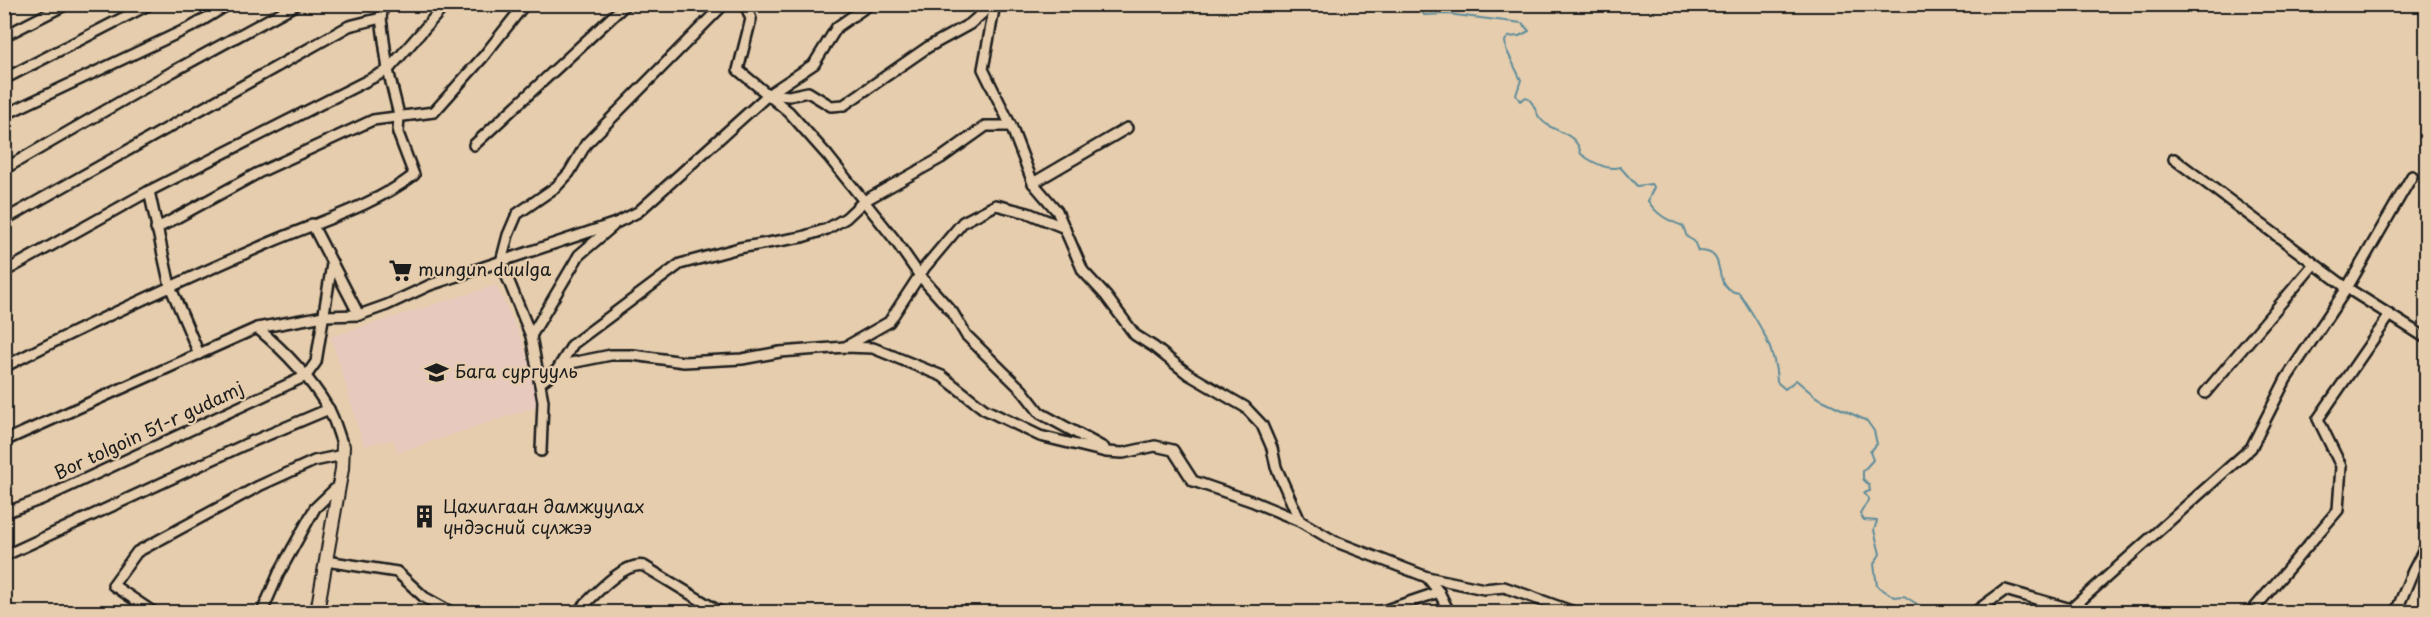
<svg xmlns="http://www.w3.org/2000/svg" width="2431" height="617" font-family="'Playpen Sans',sans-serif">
	<rect width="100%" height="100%" fill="#e5cdad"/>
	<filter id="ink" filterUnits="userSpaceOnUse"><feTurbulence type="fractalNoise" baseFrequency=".0167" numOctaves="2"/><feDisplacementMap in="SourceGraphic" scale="12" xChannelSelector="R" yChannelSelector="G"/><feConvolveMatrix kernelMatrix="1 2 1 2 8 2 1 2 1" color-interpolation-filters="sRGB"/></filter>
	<g filter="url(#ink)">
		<path fill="#e7c9be" d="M496,285L522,340L541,405L398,453L393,439L364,446L331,337Z"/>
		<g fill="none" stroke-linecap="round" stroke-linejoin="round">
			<path stroke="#608c9a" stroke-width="2" d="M1418,4L1424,15L1447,14L1522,23L1529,31L1519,36L1508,37L1505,41L1506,49L1521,80L1516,95L1520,101L1526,97C1535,103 1534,109 1539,117C1551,134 1576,129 1581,154C1592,162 1607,171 1620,167L1637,186L1651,184L1654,187L1648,201C1657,215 1667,220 1683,226L1687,237L1694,241L1698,251C1701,251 1704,251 1707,252C1727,257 1711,289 1739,293C1757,320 1776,348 1777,382L1785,389L1796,380L1816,397L1867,421L1874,431L1877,444L1870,452L1873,460L1863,471V479L1869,485L1870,491L1864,493L1869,499L1860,514L1864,520L1877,521L1874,530L1880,554L1874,564L1877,586L1894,597L1904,596L1930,612"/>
			<defs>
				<g id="minor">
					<path d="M745,4L751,19L738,70L789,112L828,156L895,240L920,276L953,313L966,335L1022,390L1040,413L1104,448"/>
					<path d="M995,4L983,69L1011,126L1033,183L1057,211L1083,271L1106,296L1135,335L1154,347L1188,374L1245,407L1262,425L1272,448L1276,467L1300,521"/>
					<path d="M4,36L67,4"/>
					<path d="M4,79L150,4"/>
					<path d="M769,94L789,96L808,92L831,106L844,105L928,47L970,24L993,4"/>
					<path d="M4,115L193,26L229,4"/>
					<path d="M474,145L626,4"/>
					<path d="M2174,159L2347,288L2426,338"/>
					<path d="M4,169L172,72L297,4"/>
					<path d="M1033,183L1127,128"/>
					<path d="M149,191L170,286L199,354"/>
					<path d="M4,220L349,26L381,18"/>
					<path d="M312,224L359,315"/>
					<path d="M156,229L258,173L373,120L434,112L483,57L525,4"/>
					<path d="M4,272L149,191L388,70L446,4"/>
					<path d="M257,328C285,351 309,376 328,408C335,419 338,434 343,446"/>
					<path d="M531,336L579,255L613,226"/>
					<path d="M847,346L889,322L925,267L963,222L996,205L1028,213L1065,228"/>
					<path d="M4,367C91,322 180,282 269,243C317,222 372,207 414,175L398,133L399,115L388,70L381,18L383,4"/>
					<path d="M557,370L571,363L611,355H633L684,362L742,359L780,352L845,347L873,348L942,376L984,409L1040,436L1106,452L1123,453L1155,446L1173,450L1193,481L1254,502L1300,521L1334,541L1427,577L1439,592L1449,612"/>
					<path d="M540,383L557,370L573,344L680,264L739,248L802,237L827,229L846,218L864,201L941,158L986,126H1011"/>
					<path d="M2205,393L2314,264"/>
					<path d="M4,441L257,328L324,316L359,315L387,305L430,285L616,223L638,212L769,94L814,64L837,27L870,4"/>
					<path d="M541,451L543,401L531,336L501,262L508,235L517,214L556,187L569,173L586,144L724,4"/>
					<path d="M4,513L42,499L306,376L316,362L332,264"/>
					<path d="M4,556L244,445L329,409"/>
					<path d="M326,561L397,572L424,597L451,612"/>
					<path d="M1427,577L1484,589L1504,587L1574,612"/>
					<path d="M153,612L113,585L137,552L259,486L314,461L343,455"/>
					<path d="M262,612L279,573L315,508L338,486"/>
					<path d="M577,612C592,598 623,561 644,566L720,612"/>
					<path d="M1380,612L1439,592"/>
					<path d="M1975,612L2005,590L2071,609L2251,448L2286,379L2347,288L2412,176"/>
					<path d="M2253,612V610L2338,510L2341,466L2318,419L2390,315"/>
					<path d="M2396,612L2413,571L2426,546"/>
				</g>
				<path id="tertiary" d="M317,612L342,469L343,446"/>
			</defs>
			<use href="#minor" stroke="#1c1c1c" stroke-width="14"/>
			<use href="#tertiary" stroke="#1c1c1c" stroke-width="16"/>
			<use href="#minor" stroke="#e5cdad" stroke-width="9"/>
			<use href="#tertiary" stroke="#e5cdad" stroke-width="12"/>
		</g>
	</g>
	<defs>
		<symbol id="supermarket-bare" viewBox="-9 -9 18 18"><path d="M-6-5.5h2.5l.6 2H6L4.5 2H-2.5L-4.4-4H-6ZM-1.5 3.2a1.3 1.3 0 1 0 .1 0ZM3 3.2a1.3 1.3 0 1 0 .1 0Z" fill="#1c1c1c" stroke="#e5cdad" stroke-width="2.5" paint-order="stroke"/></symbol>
		<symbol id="school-bare" viewBox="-9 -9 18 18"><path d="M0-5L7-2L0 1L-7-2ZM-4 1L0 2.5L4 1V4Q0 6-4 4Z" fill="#1c1c1c" stroke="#e5cdad" stroke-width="2.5" paint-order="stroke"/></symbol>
		<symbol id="building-bare" viewBox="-9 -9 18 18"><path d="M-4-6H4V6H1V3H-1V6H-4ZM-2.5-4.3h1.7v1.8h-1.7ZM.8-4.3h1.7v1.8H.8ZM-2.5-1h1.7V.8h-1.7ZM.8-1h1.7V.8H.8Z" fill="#1c1c1c" stroke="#e5cdad" stroke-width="2.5" paint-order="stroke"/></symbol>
	</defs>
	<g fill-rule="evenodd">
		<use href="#supermarket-bare" x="384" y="254" width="33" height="33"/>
		<use href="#school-bare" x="420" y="356" width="33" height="33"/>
		<use href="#building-bare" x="408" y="500" width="33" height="33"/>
	</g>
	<g text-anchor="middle" stroke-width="4.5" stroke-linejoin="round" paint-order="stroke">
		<g font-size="18" fill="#1c1c1c" stroke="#e5cdad" text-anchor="start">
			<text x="418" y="276">mungun duulga</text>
			<text x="455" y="378">Бага сургууль</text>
			<text x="443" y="513">Цахилгаан дамжуулах<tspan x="443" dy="21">үндэсний сүлжээ</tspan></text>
		</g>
		<g font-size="18" fill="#1c1c1c" stroke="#e5cdad">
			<text transform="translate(149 431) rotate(-25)" y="6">Bor tolgoin 51-r gudamj</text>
		</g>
	</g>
	<rect width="2431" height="617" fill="none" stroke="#e5cdad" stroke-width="24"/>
	<rect x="12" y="12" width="2407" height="593" fill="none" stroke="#1c1c1c" stroke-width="2" filter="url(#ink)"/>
</svg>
